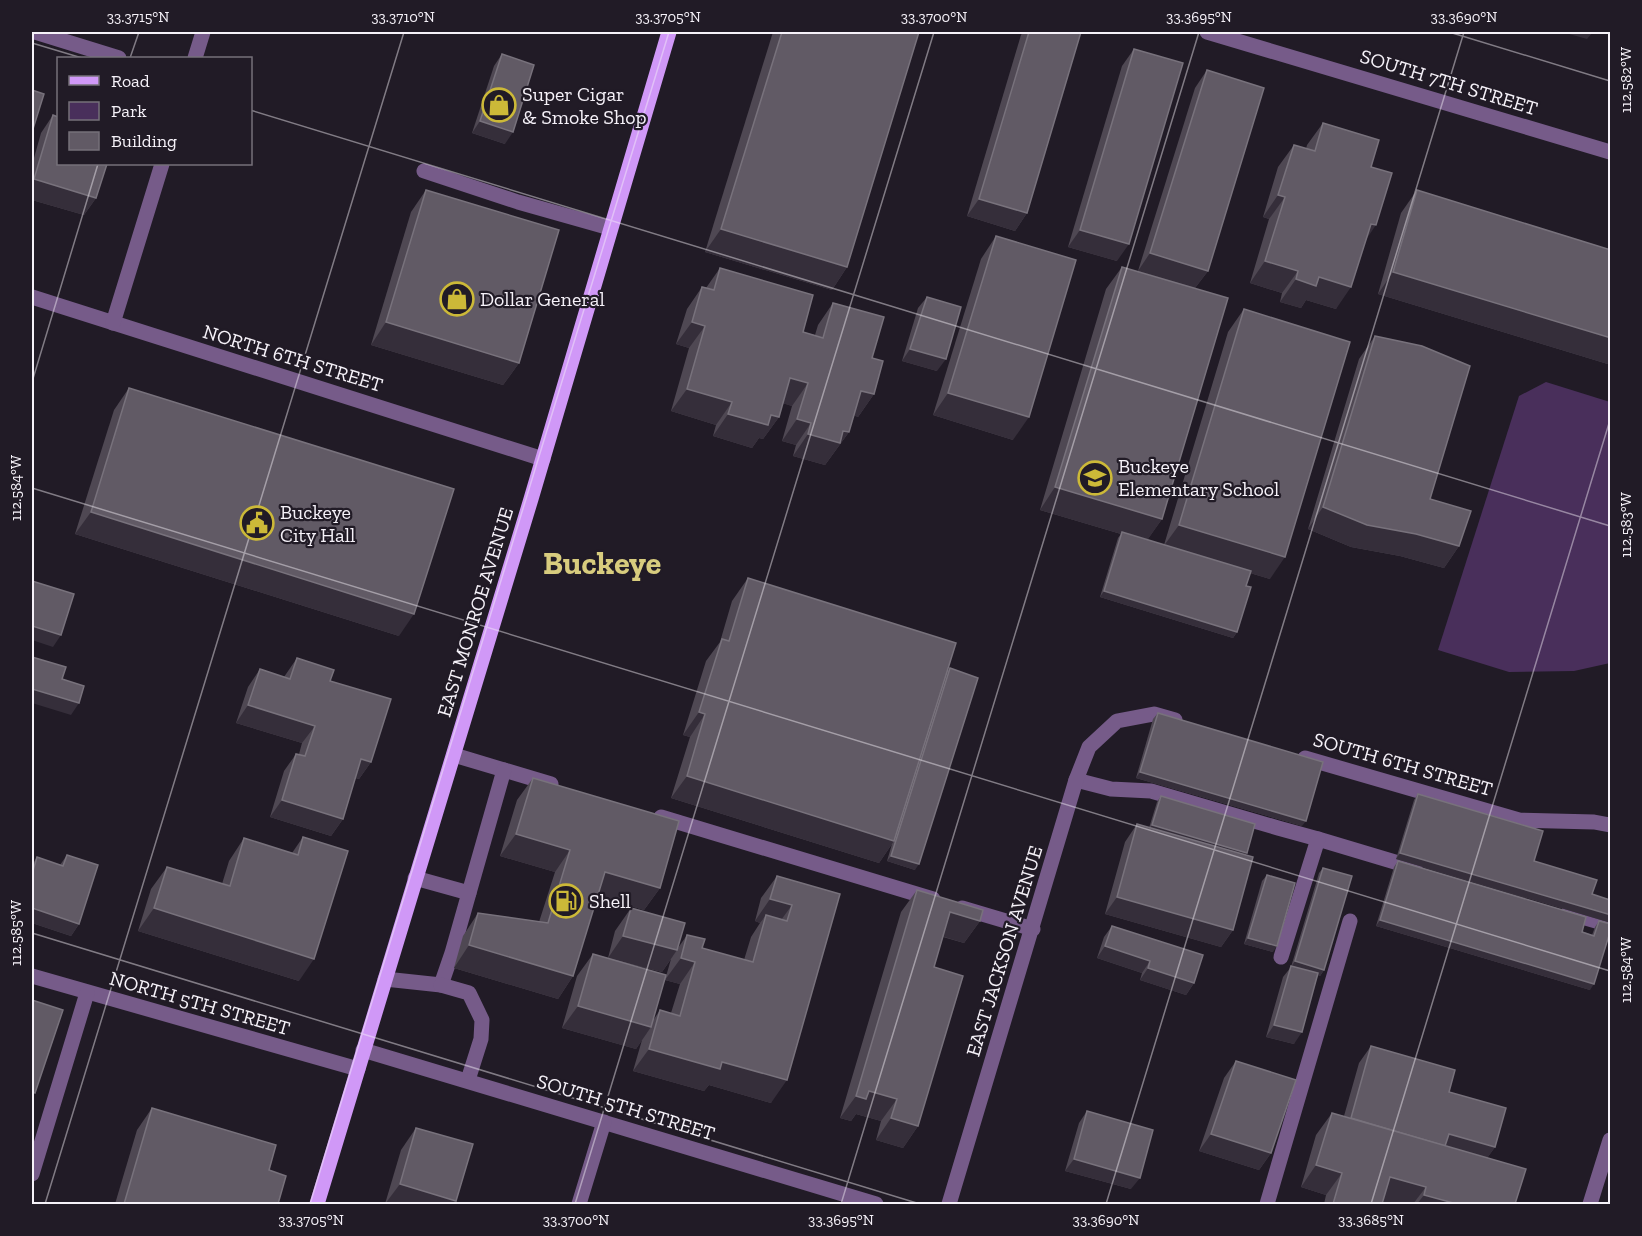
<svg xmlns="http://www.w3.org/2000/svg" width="1642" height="1236" font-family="'Zilla Slab',serif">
	<rect width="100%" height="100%" fill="#211b26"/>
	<path fill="#492f5b" d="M1546,382L1610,402V663L1574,671L1509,672L1438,650L1519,396Z"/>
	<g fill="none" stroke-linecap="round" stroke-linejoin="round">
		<g stroke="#765b89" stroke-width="15">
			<path d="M35,32L119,58"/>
			<path d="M1207,32L1610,152"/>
			<path d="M195,58L203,32"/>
			<path d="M424,171L518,202L610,228"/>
			<path d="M32,297L543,459"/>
			<path d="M113,323L162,164"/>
			<path d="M454,755L551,784"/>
			<path d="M1305,758L1519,820L1594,822L1610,825"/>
			<path d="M1076,780L1111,789L1151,791L1278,828L1318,839L1415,868"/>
			<path d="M661,817L933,899"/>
			<path d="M469,893L504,770"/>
			<path d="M962,908L1033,929"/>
			<path d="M1568,913L1610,925"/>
			<path d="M1281,957L1318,839"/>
			<path d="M32,976L358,1069"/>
			<path d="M385,979L441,985L452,953L469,893L415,878"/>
			<path d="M441,985L469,993L482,1020L481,1039L468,1080"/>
			<path d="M363,1050L876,1204"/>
			<path d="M32,1174L87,993"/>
			<path d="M579,1204L604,1122"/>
			<path d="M949,1204L1076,780L1089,747L1117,721L1154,714L1175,720"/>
			<path d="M1267,1204L1350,921"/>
			<path d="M1590,1204L1610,1140"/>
		</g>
		<path stroke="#d098f7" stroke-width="15" d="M317,1204L531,499L669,32"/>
	</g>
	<g fill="#4f4853" fill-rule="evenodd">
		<path d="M773,32H919L847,267L832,290L705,252Z"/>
		<path d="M1023,32H1081L1027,213L1015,231L967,216L1021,35Z"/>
		<path d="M1134,49L1117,261L1068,247L1122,66Z"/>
		<path d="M502,54L505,144L472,133L494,66Z"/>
		<path d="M1207,70L1208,271L1195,288L1138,271L1195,88Z"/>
		<path d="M53,115L96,198L84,215L32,200V165L41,133Z"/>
		<path d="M1323,123L1371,167L1366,240L1336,309L1306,300L1301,308L1280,302L1282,293L1250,283L1269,219L1263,217L1278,167L1294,145L1306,149L1307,145Z"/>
		<path d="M426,190L519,363L503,385L371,345L411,212Z"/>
		<path d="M1417,190L1611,250V365L1378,294L1401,213Z"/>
		<path d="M996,236L1013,440L933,415L981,259Z"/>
		<path d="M1122,267L1162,519L1147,540L1164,545L1228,332L1244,309L1270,579L1250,573L1246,586L1237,632L1233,638L1100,597L1118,538L1121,534L1040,510L1106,289Z"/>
		<path d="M720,268L803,332L815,335L818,325L833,303L872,358L874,394L858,417L854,415L849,432L825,465L793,456L796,445L782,441L792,406L783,403L779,417L763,439L759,438L752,448L713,436L716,425L671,411L689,348L676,344L687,309L702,287L706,288Z"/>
		<path d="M927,297L937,371L902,361L918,308Z"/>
		<path d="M1375,336L1430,499L1459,546L1444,568L1400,556L1351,547L1308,529L1359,359Z"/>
		<path d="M129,388L399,636L75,534L114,410Z"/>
		<path d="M748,578L947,671L950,668L915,870L887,861L892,844L879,863L671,798L690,737L683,735L706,661L720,642L732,601Z"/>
		<path d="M297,658L330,681L371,762L359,779L355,778L343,819L331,836L270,817L284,771L296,754H299L302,743L236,723L248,687L260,669L284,677Z"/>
		<path d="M1158,713L1302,826L1136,778L1153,719Z"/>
		<path d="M533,778L660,888L644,910L597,896L573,976L558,999L454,968L463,936L478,913L539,922L555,872L500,856L517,800Z"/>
		<path d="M1418,794L1592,894L1608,899L1611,895V923L1396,859L1414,800Z"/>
		<path d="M1161,796L1245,855L1233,930L1221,947L1105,914L1125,842L1137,824L1149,828L1157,802Z"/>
		<path d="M303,837L299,981L138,931L151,889L167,867L222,884L229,861L244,838L292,853Z"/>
		<path d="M67,855L79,924L71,936L32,923V865L37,857L60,865Z"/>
		<path d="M1398,861L1592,935L1595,927L1599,921L1590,990L1376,926L1394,867Z"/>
		<path d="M1323,868L1324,970L1320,976L1318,975L1294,1044L1266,1037L1283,977L1291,967L1319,873Z"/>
		<path d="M1267,875L1273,952L1244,944L1262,881Z"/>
		<path d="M777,876L840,894L771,1103L709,1085L704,1091L633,1071L642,1040L636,1049L562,1028L577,976L593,954L608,958L615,931L631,908L678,948L687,935L702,948L744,960L751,937L760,923L755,921L761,898ZM671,959L665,980L680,984L671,1013L660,1010L654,1019L617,961L662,972Z"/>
		<path d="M917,890L980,921L964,943L943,937L934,967L918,1126L903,1148L876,1140L881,1121L856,1114L851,1121L840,1118L901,912Z"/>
		<path d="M1112,926L1194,983L1186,995L1140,980L1142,973L1097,958L1104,937Z"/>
		<path d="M1371,1046L1449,1092L1495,1147L1487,1158L1515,1204H1393L1382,1201V1204H1324L1326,1195L1301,1187L1316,1135L1332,1113L1344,1116L1359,1063Z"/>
		<path d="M1236,1061L1271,1153L1259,1170L1199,1151L1224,1078Z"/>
		<path d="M152,1108L269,1170L278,1204H115L137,1130Z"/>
		<path d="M1087,1111L1131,1189L1065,1171L1079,1123Z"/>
		<path d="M416,1128L453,1204H385L401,1150Z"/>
	</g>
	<g fill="#352e3a">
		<path d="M1562,32H1593L1587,39Z"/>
		<path d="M480,121L513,132L505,144L472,133Z"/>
		<path d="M34,179L96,198L84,215L32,200V183Z"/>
		<path d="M1278,195L1285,197L1269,219L1263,217Z"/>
		<path d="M979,199L1027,213L1015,231L967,216Z"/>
		<path d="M1371,224L1376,225L1361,247Z"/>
		<path d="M721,229L847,267L832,290L705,252Z"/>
		<path d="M1080,230L1129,244L1117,261L1068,247Z"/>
		<path d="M1150,253L1208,271L1195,288L1138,271Z"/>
		<path d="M1265,261L1298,271L1282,293L1250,283Z"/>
		<path d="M1393,272L1611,338V365L1378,294Z"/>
		<path d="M1319,277L1351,287L1336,309L1306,300L1301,308L1280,302L1296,279Z"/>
		<path d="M386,322L519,363L503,385L371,345Z"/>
		<path d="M692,322L705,326L689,348L676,344Z"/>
		<path d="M910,349L946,359L937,371L902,361Z"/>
		<path d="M790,378L808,383L792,406L775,401Z"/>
		<path d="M687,389L732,402L716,425L671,411Z"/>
		<path d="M861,391L874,394L858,417L846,413Z"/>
		<path d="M948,393L1029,417L1013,440L933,415Z"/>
		<path d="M728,414L771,415L779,417L763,439L759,438L752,448L713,436Z"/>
		<path d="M797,419L811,423L796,445L782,441Z"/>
		<path d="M843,431L849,432L825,465L793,456L808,434Z"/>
		<path d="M1055,487L1162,519L1146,542L1122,532L1121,534L1040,510Z"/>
		<path d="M1323,507L1459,546L1444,568L1400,556L1351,547L1308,529Z"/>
		<path d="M91,512L414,614L399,636L75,534Z"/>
		<path d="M1179,525L1285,557L1270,579L1163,547Z"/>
		<path d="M1104,591L1237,632L1233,638L1100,597Z"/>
		<path d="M32,626L61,635L53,647L32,640Z"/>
		<path d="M32,689L79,703L71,715L32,703Z"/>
		<path d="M248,705L315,726L302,743L236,723Z"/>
		<path d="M699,712L705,714L690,737L683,735Z"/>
		<path d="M361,759L371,762L359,779L349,776Z"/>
		<path d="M1140,772L1306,821L1302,826L1136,778Z"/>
		<path d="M687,776L894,841L879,863L671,798Z"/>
		<path d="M282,800L343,819L331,836L270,817Z"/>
		<path d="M1152,825L1247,853L1243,859L1148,831Z"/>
		<path d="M516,834L570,850L555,872L500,856Z"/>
		<path d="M1400,853L1611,915V923L1396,859Z"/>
		<path d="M891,856L919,864L915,870L887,861Z"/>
		<path d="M605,872L660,888L644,910L589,894Z"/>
		<path d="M1117,897L1233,930L1221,947L1105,914Z"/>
		<path d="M770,899L792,905L776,927L766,915L760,923L755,921Z"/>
		<path d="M32,908L79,924L71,936L32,923Z"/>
		<path d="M154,908L314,959L299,981L138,931Z"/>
		<path d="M950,912L980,921L964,943L935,934Z"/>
		<path d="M1380,920L1594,984L1590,990L1376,926Z"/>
		<path d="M623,936L677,950L662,972L608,958Z"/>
		<path d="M1248,938L1277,946L1273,952L1244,944Z"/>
		<path d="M469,945L573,976L558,999L454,968Z"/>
		<path d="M1105,946L1150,961L1142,973L1097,958Z"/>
		<path d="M681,958L695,962L680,984L665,980Z"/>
		<path d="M1295,961L1324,970L1320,976L1291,967Z"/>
		<path d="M1148,968L1194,983L1186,995L1140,980Z"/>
		<path d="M578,1006L651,1027L636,1049L562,1028Z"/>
		<path d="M1274,1025L1302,1032L1294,1044L1266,1037Z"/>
		<path d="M649,1049L722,1062L787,1080L771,1103L709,1085L704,1091L633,1071Z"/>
		<path d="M869,1091L897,1099L881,1121L856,1114L851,1121L840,1118L856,1096Z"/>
		<path d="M891,1118L918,1126L903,1148L876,1140Z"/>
		<path d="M1211,1134L1271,1153L1259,1170L1199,1151Z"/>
		<path d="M1449,1134L1495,1147L1483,1164L1442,1152Z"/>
		<path d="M1074,1159L1140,1178L1131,1189L1065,1171Z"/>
		<path d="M1316,1165L1342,1173L1326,1195L1301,1187Z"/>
		<path d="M1390,1177L1426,1187L1413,1204H1393L1374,1199Z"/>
		<path d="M400,1184L456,1201L453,1204H385Z"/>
		<path d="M1424,1195L1457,1204H1417Z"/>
	</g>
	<g fill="#615a65" stroke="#78727c" stroke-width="1.5">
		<path d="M782,32H919L847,267L721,229Z"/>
		<path d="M1029,32H1081L1027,213L979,199Z"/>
		<path d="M1134,49L1183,63L1129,244L1080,230Z"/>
		<path d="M502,54L534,65L513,132L480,121Z"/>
		<path d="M1207,70L1264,88L1208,271L1150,253Z"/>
		<path d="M32,90L44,94L32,132Z"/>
		<path d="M53,115L58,117V164H107L96,198L34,179Z"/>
		<path d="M1323,123L1379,140L1371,167L1392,173L1376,225L1371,224L1351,287L1319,277L1316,286L1296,279L1298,271L1265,261L1285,197L1278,195L1294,145L1315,151Z"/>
		<path d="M426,190L559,230L519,363L386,322Z"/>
		<path d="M1417,190L1611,250V338L1393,272Z"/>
		<path d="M996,236L1076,260L1029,417L948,393Z"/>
		<path d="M1122,267L1228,298L1162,519L1055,487Z"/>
		<path d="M720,268L813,295L803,332L823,338L833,303L884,317L872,358L883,361L874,394L861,391L849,432L843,431L840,443L808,434L811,423L797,419L808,383L790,378L779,417L771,415L768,425L728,414L732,402L687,389L705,326L692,322L702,287L714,290Z"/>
		<path d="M927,297L961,307L946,359L910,349Z"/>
		<path d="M1244,309L1350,342L1285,557L1179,525Z"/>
		<path d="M1375,336L1422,346L1470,366L1430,499L1471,511L1459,546L1416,534L1367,525L1323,507Z"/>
		<path d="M129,388L454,489L414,614L91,512Z"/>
		<path d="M1122,532L1251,571L1246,586L1251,587L1237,632L1104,591Z"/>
		<path d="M748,578L956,643L894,841L687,776L705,714L699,712L722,639L729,641Z"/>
		<path d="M32,581L74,594L61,635L32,626Z"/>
		<path d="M32,657L66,667L62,679L84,686L79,703L32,689Z"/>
		<path d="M297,658L334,670L330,681L391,699L371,762L361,759L343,819L282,800L296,754L305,756L315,726L248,705L260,669L290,679Z"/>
		<path d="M950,668L978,678L919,864L891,856Z"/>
		<path d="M1158,713L1323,762L1306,821L1140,772Z"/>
		<path d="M533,778L679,821L660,888L605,872L573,976L469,945L478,913L548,923L570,850L516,834Z"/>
		<path d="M1418,794L1543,831L1534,861L1597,880L1592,894L1610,900L1611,898V915L1400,853Z"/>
		<path d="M1161,796L1255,824L1247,853L1152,825Z"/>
		<path d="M1137,824L1253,857L1233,930L1117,897Z"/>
		<path d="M303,837L348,851L314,959L154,908L167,867L230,886L244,838L298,855Z"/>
		<path d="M67,855L98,865L79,924L32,908V874L37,857L63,866Z"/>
		<path d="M1398,861L1586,917L1582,932L1594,936L1599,921L1611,924V929L1594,984L1380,920Z"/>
		<path d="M1323,868L1352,876L1324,970L1295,961Z"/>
		<path d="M1267,875L1295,883L1277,946L1248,938Z"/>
		<path d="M777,876L840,894L787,1080L722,1062L720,1069L649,1049L660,1010L680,1016L695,962L681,958L687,935L705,939L702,948L753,962L766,915L787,921L792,905L770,899Z"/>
		<path d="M917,890L983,910L980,921L950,912L934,967L963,976L918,1126L891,1118L897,1099L869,1091L866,1099L856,1096Z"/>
		<path d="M631,908L685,923L677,950L623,936Z"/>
		<path d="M1112,926L1203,955L1194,983L1148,968L1150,961L1105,946Z"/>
		<path d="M593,954L666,975L651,1027L578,1006Z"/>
		<path d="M1291,966L1318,973L1302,1032L1274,1025Z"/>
		<path d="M32,1000L63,1010L35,1093L32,1092Z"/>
		<path d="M1371,1046L1455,1070L1449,1092L1506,1108L1495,1147L1449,1134L1445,1146L1351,1118Z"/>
		<path d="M1236,1061L1296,1080L1271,1153L1211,1134Z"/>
		<path d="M152,1108L276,1145L269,1170L286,1176L278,1204H124Z"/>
		<path d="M1087,1111L1153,1130L1140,1178L1074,1159Z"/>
		<path d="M1332,1113L1526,1169L1515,1204H1457L1424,1195L1426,1187L1390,1177L1382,1204H1333L1342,1173L1316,1165Z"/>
		<path d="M416,1128L473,1144L456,1201L400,1184Z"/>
	</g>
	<path fill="none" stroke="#f6f2f9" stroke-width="1.5" stroke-opacity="0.45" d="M1449,32L1610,81M32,43L82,58M130,58L139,32M250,110L1610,526M32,382L98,164M32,488L1610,971M32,933L920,1204M45,1204L404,32M310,1204L669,32M575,1204L934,32M841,1204L1199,32M1106,1204L1464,32M1371,1204L1610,420"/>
	<defs>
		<symbol id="shop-ring" viewBox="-11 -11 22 22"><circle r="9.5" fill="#211b26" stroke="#ccb938" stroke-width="1.5"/><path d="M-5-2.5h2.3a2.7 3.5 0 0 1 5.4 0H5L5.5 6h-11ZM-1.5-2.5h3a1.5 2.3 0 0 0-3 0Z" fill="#ccb938"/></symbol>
		<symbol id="school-ring" viewBox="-11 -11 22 22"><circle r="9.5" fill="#211b26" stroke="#ccb938" stroke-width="1.5"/><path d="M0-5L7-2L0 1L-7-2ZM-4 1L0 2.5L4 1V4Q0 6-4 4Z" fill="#ccb938"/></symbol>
		<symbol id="civic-ring" viewBox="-11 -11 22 22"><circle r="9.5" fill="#211b26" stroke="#ccb938" stroke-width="1.5"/><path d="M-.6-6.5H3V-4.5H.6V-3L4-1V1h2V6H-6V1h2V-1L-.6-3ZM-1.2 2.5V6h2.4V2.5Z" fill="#ccb938"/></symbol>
		<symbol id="fuel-ring" viewBox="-11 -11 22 22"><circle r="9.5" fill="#211b26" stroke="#ccb938" stroke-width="1.5"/><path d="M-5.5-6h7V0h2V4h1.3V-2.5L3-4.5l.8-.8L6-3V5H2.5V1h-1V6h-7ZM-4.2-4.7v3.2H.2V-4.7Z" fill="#ccb938"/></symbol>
	</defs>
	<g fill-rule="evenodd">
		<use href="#shop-ring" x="480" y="86" width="38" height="38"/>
		<use href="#shop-ring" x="438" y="280" width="38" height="38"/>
		<use href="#school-ring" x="1076" y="459" width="38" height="38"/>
		<use href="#civic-ring" x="238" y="504" width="38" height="38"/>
		<use href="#fuel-ring" x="547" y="882" width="38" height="38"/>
	</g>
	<g text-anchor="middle" stroke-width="4.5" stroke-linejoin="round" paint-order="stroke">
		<g font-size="20" fill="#f6f2f9" stroke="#211b26">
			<text transform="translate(1449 82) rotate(17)" y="7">SOUTH 7TH STREET</text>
			<text transform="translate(293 358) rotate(17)" y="7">NORTH 6TH STREET</text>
			<text transform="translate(475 612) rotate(-73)" y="7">EAST MONROE AVENUE</text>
			<text transform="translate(1403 764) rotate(16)" y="7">SOUTH 6TH STREET</text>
			<text transform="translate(1004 951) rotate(-73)" y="7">EAST JACKSON AVENUE</text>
			<text transform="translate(200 1003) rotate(16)" y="7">NORTH 5TH STREET</text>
			<text transform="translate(626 1107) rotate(17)" y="7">SOUTH 5TH STREET</text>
		</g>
		<g font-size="20" fill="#f6f2f9" stroke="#211b26" text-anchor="start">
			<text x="522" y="101">Super Cigar<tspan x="522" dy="23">&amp; Smoke Shop</tspan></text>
			<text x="480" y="306">Dollar General</text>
			<text x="1118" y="473">Buckeye<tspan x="1118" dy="23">Elementary School</tspan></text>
			<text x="280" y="519">Buckeye<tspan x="280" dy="23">City Hall</tspan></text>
			<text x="589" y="908">Shell</text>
		</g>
		<g font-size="32" font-weight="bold" fill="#d8cc7e" stroke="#211b26">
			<text x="602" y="574">Buckeye</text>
		</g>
	</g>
	<rect width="1642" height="1236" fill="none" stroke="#211b26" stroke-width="66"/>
	<rect x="57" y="57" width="195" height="108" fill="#211b26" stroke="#76717a" stroke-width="1.5"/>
	<rect x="69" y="76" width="30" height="9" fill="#d098f7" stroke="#76717a" stroke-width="1.5"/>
	<text x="111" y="87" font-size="18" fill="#f6f2f9">Road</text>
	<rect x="69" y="102" width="30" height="18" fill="#492f5b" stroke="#76717a" stroke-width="1.5"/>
	<text x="111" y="117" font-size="18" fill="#f6f2f9">Park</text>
	<rect x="69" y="132" width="30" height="18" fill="#615a65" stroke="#76717a" stroke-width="1.5"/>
	<text x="111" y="147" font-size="18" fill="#f6f2f9">Building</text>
	<rect x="33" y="33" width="1576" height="1170" fill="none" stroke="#f6f2f9" stroke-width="2"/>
	<g font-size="15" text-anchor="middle" fill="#f6f2f9">
		<text x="138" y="22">33.3715°N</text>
		<text x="403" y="22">33.3710°N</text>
		<text x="668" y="22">33.3705°N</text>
		<text x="934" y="22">33.3700°N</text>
		<text x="1199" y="22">33.3695°N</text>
		<text x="1464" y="22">33.3690°N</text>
		<text transform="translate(1626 80) rotate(-90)" y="5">112.582°W</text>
		<text transform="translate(16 488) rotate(-90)" y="5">112.584°W</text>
		<text transform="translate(1626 525) rotate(-90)" y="5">112.583°W</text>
		<text transform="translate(16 933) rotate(-90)" y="5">112.585°W</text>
		<text transform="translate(1626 970) rotate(-90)" y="5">112.584°W</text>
		<text x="311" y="1225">33.3705°N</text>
		<text x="576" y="1225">33.3700°N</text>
		<text x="841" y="1225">33.3695°N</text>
		<text x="1106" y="1225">33.3690°N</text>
		<text x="1371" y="1225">33.3685°N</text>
	</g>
</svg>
